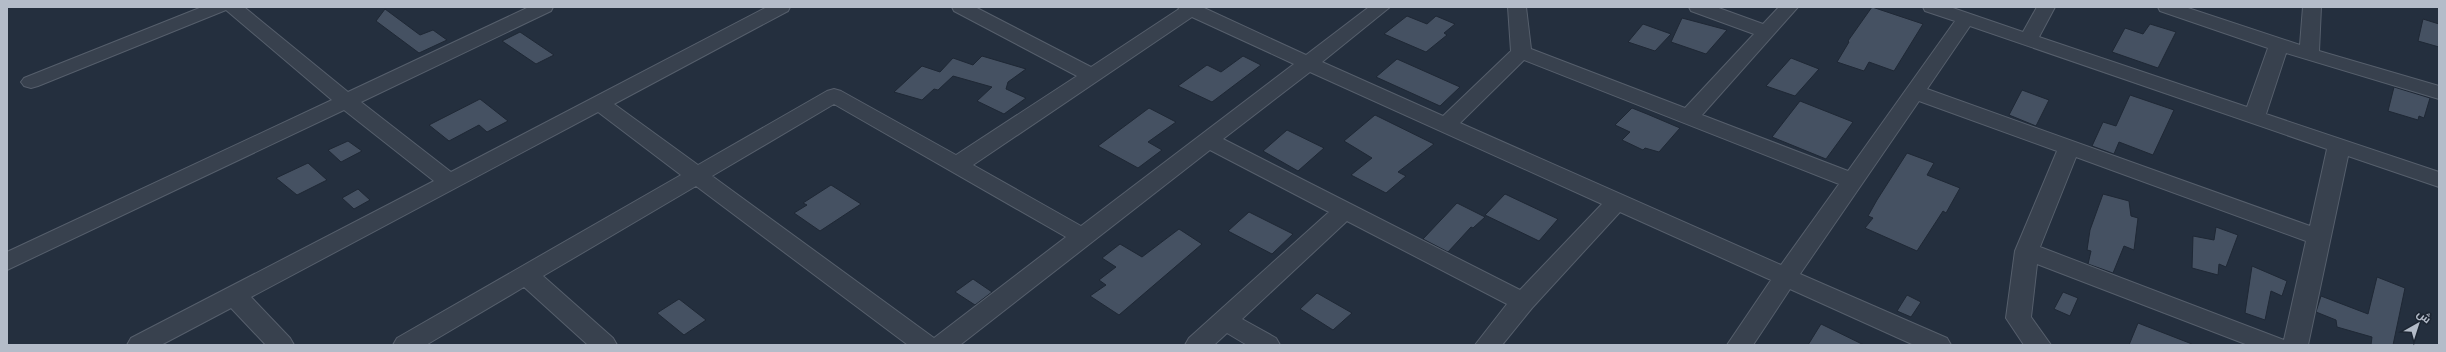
<svg xmlns="http://www.w3.org/2000/svg" width="2446" height="352" font-family="'Titillium Web',Cairo,sans-serif">
	<rect width="100%" height="100%" fill="#242f3e"/>
	<g fill="#455162" stroke="#1f2835">
		<path d="M1872,7L1923,24L1894,71L1869,62L1864,71L1837,62L1849,42L1848,41Z"/>
		<path d="M385,9L420,35L433,30L447,40L419,53L376,21Z"/>
		<path d="M1407,16L1427,24L1436,16L1455,24L1444,33L1447,35L1426,52L1384,34Z"/>
		<path d="M1682,18L1727,30L1706,54L1671,42Z"/>
		<path d="M2423,19L2439,24V47L2418,41Z"/>
		<path d="M1643,24L1671,34L1655,51L1628,42Z"/>
		<path d="M2150,24L2176,32L2158,68L2112,52L2125,28L2143,34Z"/>
		<path d="M520,32L554,55L536,64L502,41Z"/>
		<path d="M982,56L1026,69L1008,82L1006,89L1026,98L1004,114L977,101L992,87L953,76L938,90L934,89L922,100L894,92L922,66L940,72L953,58L973,65Z"/>
		<path d="M1243,56L1261,65L1212,102L1178,86L1207,65L1221,72Z"/>
		<path d="M1791,58L1819,69L1795,96L1766,86Z"/>
		<path d="M1397,59L1460,87L1440,106L1376,77Z"/>
		<path d="M2394,87L2430,98L2424,118L2419,116L2418,120L2388,111Z"/>
		<path d="M2022,90L2049,100L2036,126L2009,115Z"/>
		<path d="M2130,95L2174,110L2153,155L2119,142L2114,154L2092,146L2103,122L2116,126Z"/>
		<path d="M480,99L508,121L487,132L479,125L449,141L429,125Z"/>
		<path d="M1800,101L1853,122L1826,159L1772,137Z"/>
		<path d="M1149,108L1176,122L1148,142L1162,150L1138,168L1098,146Z"/>
		<path d="M1632,108L1647,114L1680,128L1659,152L1645,148L1643,150L1622,140L1630,132L1615,125Z"/>
		<path d="M1375,115L1434,144L1398,172L1406,176L1386,193L1351,175L1372,158L1344,141Z"/>
		<path d="M1287,130L1324,148L1298,171L1263,151Z"/>
		<path d="M348,141L362,151L341,162L328,150Z"/>
		<path d="M1907,153L1934,163L1927,175L1960,188L1946,213L1943,211L1917,251L1865,228L1873,218L1868,216L1877,200Z"/>
		<path d="M308,163L327,180L297,195L276,178Z"/>
		<path d="M831,185L861,204L820,231L794,213L807,205L803,203Z"/>
		<path d="M358,189L370,200L354,209L342,198Z"/>
		<path d="M1505,194L1558,219L1539,241L1485,215Z"/>
		<path d="M2103,194L2129,201L2131,216L2138,218L2134,250L2124,246L2113,273L2088,264L2091,251L2087,250L2090,230Z"/>
		<path d="M1457,203L1485,217L1473,228L1471,227L1448,252L1423,239Z"/>
		<path d="M1249,212L1293,234L1272,254L1228,231Z"/>
		<path d="M2216,227L2238,235L2226,267L2219,264L2218,275L2192,268L2193,236L2214,240Z"/>
		<path d="M1179,229L1202,244L1119,315L1090,296L1106,285L1099,280L1116,267L1102,258L1120,244L1142,257Z"/>
		<path d="M2252,266L2287,281L2282,296L2271,291L2265,320L2245,313Z"/>
		<path d="M2377,277L2405,288L2393,345H2371L2372,337L2337,327L2336,320L2316,312L2321,296L2368,314Z"/>
		<path d="M973,279L992,292L975,305L955,292Z"/>
		<path d="M2063,292L2078,298L2070,316L2054,309Z"/>
		<path d="M1317,293L1352,313L1333,330L1300,309Z"/>
		<path d="M1907,295L1921,302L1911,317L1897,311Z"/>
		<path d="M679,299L706,320L684,335L657,313Z"/>
		<path d="M2138,323L2192,344V345H2129Z"/>
		<path d="M1821,324L1864,345H1808Z"/>
	</g>
	<g fill="none" stroke-linecap="round" stroke-linejoin="round">
		<defs>
			<path id="minor" d="M202,7H244L348,92L529,7H553L551,11L361,102L451,172L767,7H790L788,11L614,104L698,165L827,91L834,89L841,91L956,155L1077,76L954,11L952,7H975L1091,67L1179,9L1178,7H1202L1306,55L1369,7H1390L1322,62L1443,116L1511,51L1508,7H1526L1531,49L1685,108L1754,34L1691,11L1689,7H1716L1763,24L1779,7H1798L1702,115L1848,171L1955,21L1925,11L1923,7H1950L2023,32L2037,7H2055L2039,37L2247,107L2268,48L2160,11L2158,7H2185L2300,45L2303,7H2321L2319,51L2439,86V99L2286,53L2266,114L2439,172V187L2348,156L2308,345H2248L2037,264L2031,317L2051,345H2024L2006,318L2015,251L2057,151L1919,101L1800,274L1947,338L1951,345H1914L1790,289L1753,345H1727L1771,280L1620,212L1532,308L1502,345H1475L1507,304L1347,221L1242,319L1276,338L1280,345H1247L1227,333L1214,345H1185L1189,338L1329,212L1210,150L960,345H908L696,186L543,276L613,338L617,345H588L524,287L426,345H393L397,338L681,175L598,112L251,297L290,338L294,345H266L231,308L161,345H127L131,338L434,181L344,110L7,270V252L332,100L226,10L38,86L31,88L24,86L21,82L24,78ZM1192,17L1294,64L1081,226L973,165ZM1970,26L2327,149L2310,226L1927,89ZM1524,60L1839,184L1781,265L1460,123ZM1310,72L1602,204L1520,290L1223,139ZM834,104L1066,237L934,338L712,176ZM2076,157L2306,241L2284,340L2040,247Z"/>
		</defs>
		<use href="#minor" stroke="#565f6c" stroke-width="2"/>
		<use href="#minor" fill="#38414e" fill-rule="evenodd"/>
	</g>
	<rect width="2446" height="352" fill="none" stroke="#b4bcc9" stroke-width="16"/>
	<g transform="translate(2418 324) rotate(39)" stroke="#1d2633" stroke-width="3" paint-order="stroke">
	<path d="M0-3L7 15L0 10L-7 15Z" fill="#b4bcc9"/>
	<text y="-6" font-size="11" font-weight="bold" text-anchor="middle" fill="#b4bcc9">ش</text>
	</g>
</svg>
